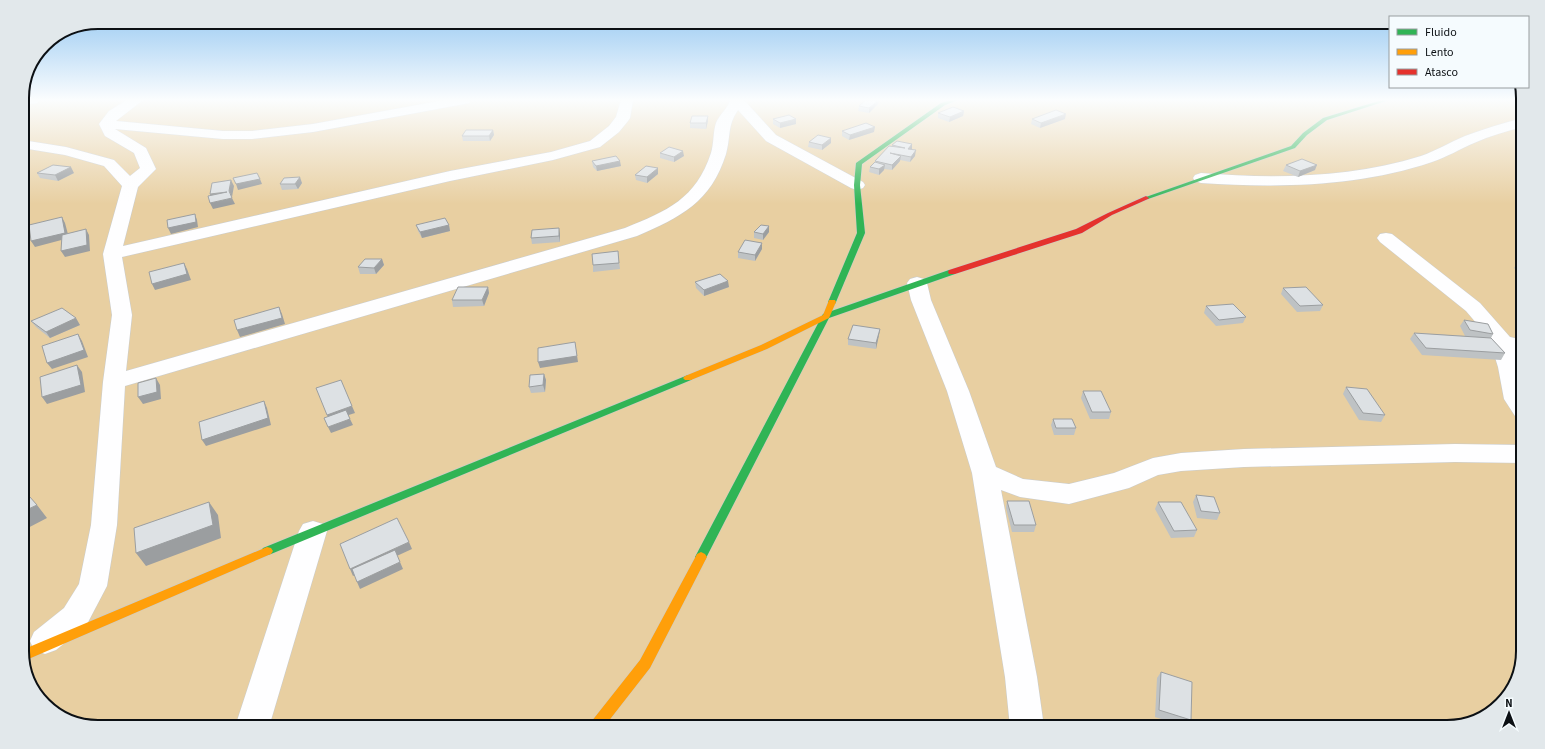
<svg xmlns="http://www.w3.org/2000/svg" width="1545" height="749" viewBox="0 0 1545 749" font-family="'Source Sans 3',sans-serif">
  <rect width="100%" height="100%" fill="#f7fafc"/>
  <path fill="#e8cfa1" d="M22,100H1523V651L1515,684L1489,714L1447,727H98L65,719L35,693L22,656Z"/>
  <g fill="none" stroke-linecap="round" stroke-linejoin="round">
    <defs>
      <path id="street" d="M22,100H39L37,103L22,105Z
        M127,100H143L116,121L223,131H252L313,124L445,100H471L469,103L464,104L313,132L252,139H223L115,129L146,148L156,169L138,187L123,246L450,171L551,152L590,141L609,126L616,117L621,100H633L630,118L628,121L619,132L600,147L553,160L450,181L122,257L132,315L126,371L625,228C667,211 696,199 711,153C714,143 713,132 716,123C719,115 729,107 730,100H744L776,135L863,182L865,185L863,188L857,190L851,188L766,141L738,110C727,126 731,136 726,154C711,202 681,217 637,236L125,386L117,525L107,586L86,626L56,650L45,654L34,650L30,641L34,632L64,608L79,584L91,525L103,382L112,315L103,254L122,186L104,166L65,155L22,148V140L66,147L114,160L130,176L140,168L134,153L105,136L99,124L109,111Z
        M1523,118V127C1506,131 1490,136 1474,143C1460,149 1447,157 1432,162C1358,187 1278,188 1201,183L1195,181L1193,178L1195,175L1201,173C1274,179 1350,178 1421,156C1436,151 1450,142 1465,136C1484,129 1503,123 1523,118Z
        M1386,233L1392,234L1480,303L1510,337L1523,340V352L1515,351L1523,382V419L1515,416L1504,399L1498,367L1489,338L1466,311L1380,242L1377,238L1380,234Z
        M917,277L924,279L927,283L931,300L969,391L996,467L1023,479L1069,484L1114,473L1153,458L1181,453L1244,449L1455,444L1523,445V463L1455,462L1244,467L1181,471L1158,475L1129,488L1069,504L1020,497L1001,490L1037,677L1044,727H1010L1005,677L972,473L947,391L911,300L907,283L910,279Z
        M313,521L323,524L327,531L269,727H235L299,531L303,524Z"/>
      <path id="fast" d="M951,100H958L945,105L862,164L860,185L865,233L836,302L835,304H829L828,302L857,233L854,185L856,163L941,103Z
        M1382,100H1389L1327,120L1307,135L1295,148L1148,199H1144L1143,198L1291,146L1303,133L1323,118Z
        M949,270H955L956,272L955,274L829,318L705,560L701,562L697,560L695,557L823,314Z
        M688,375L691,376L693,378L691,380L271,554L267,555L263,554L261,551L263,548Z"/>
      <path id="slow" d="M829,300H835L836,302L829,318L767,349L691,380H685L683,378L685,376L761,345L823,315Z
        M267,547L271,548L273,551L271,554L24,661L22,650Z
        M701,552L705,554L707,557L650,668L604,727H589L591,722L640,660L697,554Z"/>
      <path id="jam" d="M1146,196L1149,198L1148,199L1112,215L1082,233L955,274H949L948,272L949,270L1076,229L1108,213Z"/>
    </defs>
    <use href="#street" stroke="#c8cccf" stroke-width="1"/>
    <use href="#fast" stroke="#c8cccf" stroke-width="1"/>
    <use href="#slow" stroke="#c8cccf" stroke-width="1"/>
    <use href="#jam" stroke="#c8cccf" stroke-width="1"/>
    <use href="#street" fill="#fefeff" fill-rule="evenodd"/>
    <use href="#fast" fill="#30b455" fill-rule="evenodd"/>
    <use href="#slow" fill="#ff9f0a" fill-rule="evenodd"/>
    <use href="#jam" fill="#e5322d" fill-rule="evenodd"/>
  </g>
  <path fill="#bec2c4" d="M879,100L878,104L869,113L858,111L859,106Z
    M964,111L963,116L949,122L938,118V113Z
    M773,119L796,124L780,128L773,124Z
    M1032,119H1065L1040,128L1031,124Z
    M708,121L706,129L690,128V123Z
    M493,130L494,135L490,141H463L462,136Z
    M842,131L874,132L849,140L842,136Z
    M809,142L831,143L822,150L808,147Z
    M892,145L912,149L911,150L915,156L910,162L900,160V161L892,170L884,169V170L879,175L869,172L870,167L875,163V161L892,146Z
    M660,153L684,156L674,162L660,158Z
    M592,161L621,166L597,171L593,167Z
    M1286,165L1315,170L1298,177L1283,171Z
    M37,173H74L58,181L40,178Z
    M658,174L647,183L636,180L635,175Z
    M302,183L298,189L282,190L280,184Z
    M416,225H449L450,231L422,238L418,231Z
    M769,226V232L763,240L754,238V232Z
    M560,234V242L532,244L531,238Z
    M762,249L755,261L738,258V252Z
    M618,251L620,269L593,272V265Z
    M382,259L384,265L376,274H360L358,267Z
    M1518,262H1523V276L1514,268Z
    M695,282L729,287L704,296L696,288Z
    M488,287L489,293L484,306L453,307L452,300Z
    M1283,288L1323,305L1320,311L1297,312L1281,294Z
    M1206,306L1246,317L1243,323L1216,326L1204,313Z
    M1464,320L1493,334L1491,338L1505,353L1501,360L1422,355L1410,339L1414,333L1465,336L1460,326Z
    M31,321L80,325L50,338L36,327Z
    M880,329L879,335L876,349L848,345V339Z
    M544,374L546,380L545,392L531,393L529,387Z
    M1346,387L1385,415L1381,422L1359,420L1343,394Z
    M1083,391L1111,412L1109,419H1090L1081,398Z
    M1053,419L1076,428L1074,435H1054L1051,425Z
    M1196,495L1220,513L1217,520L1197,518L1193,502Z
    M1007,501L1036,525L1034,532H1012L1006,508Z
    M1158,502L1197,530L1194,537L1171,538L1155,509Z
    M1161,672L1191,720L1187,727L1155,717L1157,678Z"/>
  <path fill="#9b9ea0" d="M879,100L878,104L869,113V108Z
    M964,111L963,116L949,122L950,117Z
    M1066,114L1065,119L1040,128L1041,123Z
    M708,116V121L706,129V123Z
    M796,119V124L780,128V123Z
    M875,127L874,132L849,140L850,135Z
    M493,130L494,135L490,141L489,136Z
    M831,138V143L822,150V145Z
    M912,144V149L907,154L908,149Z
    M916,150L915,156L910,162L911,157Z
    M683,151L684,156L674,162V157Z
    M901,156L900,161L892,170V165Z
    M620,161L621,166L597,171L596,166Z
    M885,165L884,170L879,175V169Z
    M1317,165L1315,170L1298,177L1300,171Z
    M71,167L74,173L58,181L55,175Z
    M658,168V174L647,183V177Z
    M300,177L302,183L298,189L295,184Z
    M260,179L262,184L238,190L236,184Z
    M231,180L234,186L232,197L229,191Z
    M227,192L212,200L210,194Z
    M232,198L235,204L213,209L210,203Z
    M195,214L197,220L198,227L171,234L168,228Z
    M62,217L65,223L69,238L35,247L31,241Z
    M449,225L450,231L422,238L420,232Z
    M769,226V232L763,240V234Z
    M559,228L560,234V242L559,236Z
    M86,229L89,235L90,251L65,257L61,251Z
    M762,243V249L755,261V255Z
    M382,259L384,265L376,274L374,268Z
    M184,263L187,269L191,280L155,290L152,284Z
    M728,281L729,287L704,296V290Z
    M488,287L489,293L484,306L482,300Z
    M279,307L282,314L285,324L240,337L237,330Z
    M76,318L80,325L50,338L46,332Z
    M880,329L879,335L876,349V343Z
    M78,334L82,341L88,357L52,369L47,363Z
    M575,342L578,362L540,368L538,362Z
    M77,365L82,372L85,392L47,404L42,397Z
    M544,374L546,380L545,392L543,385Z
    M156,378L160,385L161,399L143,404L138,397Z
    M264,401L267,408L271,425L206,446L202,440Z
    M352,406L355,413L330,421L327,415Z
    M350,419L353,425L331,433L328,427Z
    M209,502L218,515L221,538L146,566L136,553Z
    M37,505L47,518L22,531V512Z
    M409,542L412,549L353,576L350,569Z
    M400,562L403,569L360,589L357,582Z"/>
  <path fill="#dde1e4" stroke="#9b9ea0" d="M866,100H879L869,108L859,106Z
    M953,107L964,111L950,117L938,113Z
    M1056,110L1066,114L1041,123L1032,119Z
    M789,115L796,119L780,123L773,119Z
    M692,116H708L706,123H690Z
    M866,123L875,127L850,135L842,131Z
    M466,130H493L489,136H462Z
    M818,135L831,138L822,145L809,142Z
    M897,141L912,144L908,149L916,150L911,157L890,153L901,156L892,165L875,161L889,146L905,148L892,145Z
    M669,147L683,151L674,157L660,153Z
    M616,156L620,161L596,166L592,161Z
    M1302,159L1317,165L1300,171L1286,165Z
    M875,162L885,165L879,169L870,167Z
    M53,165L71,167L55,175L37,173Z
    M646,166L658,168L647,177L635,175Z
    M257,173L260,179L236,184L233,178Z
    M300,177L295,184H280L284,178Z
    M231,180L229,191L232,198L210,203L208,196L227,192L210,194L212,183Z
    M195,214L196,222L168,228L167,220Z
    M62,217L65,233L31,241L29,225Z
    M445,218L449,225L420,232L416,225Z
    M761,225L769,226L763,234L754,232Z
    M559,228V236L531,238L532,230Z
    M86,229L87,245L61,251L62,235Z
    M745,240L762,243L755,255L738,252Z
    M618,251L619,263L593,265L592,254Z
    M365,259H382L374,268L358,267Z
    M1518,262H1523V266Z
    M184,263L187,274L152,284L149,272Z
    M720,274L728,281L704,290L695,282Z
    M458,287H488L482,300H452Z
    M1306,287L1323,305L1300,306L1283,288Z
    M1233,304L1246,317L1219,320L1206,306Z
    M279,307L282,318L237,330L234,320Z
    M62,308L76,318L46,332L31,321Z
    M1464,320L1488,324L1493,334L1470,330Z
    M853,325L880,329L876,343L848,339Z
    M1414,333L1491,338L1505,353L1426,348Z
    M78,334L84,350L47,363L42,346Z
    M575,342L577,356L538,362V348Z
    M77,365L81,385L42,397L40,377Z
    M544,374L543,385L529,387L530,375Z
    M156,378L157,392L138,397V383Z
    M341,380L352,406L327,415L316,388Z
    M1346,387L1367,389L1385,415L1363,413Z
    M1083,391H1101L1111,412H1092Z
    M264,401L268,418L202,440L199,422Z
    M346,410L350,419L328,427L324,418Z
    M1053,419H1072L1076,428H1056Z
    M22,488L37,505L22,512Z
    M1196,495L1214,497L1220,513L1201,511Z
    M1007,501H1029L1036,525H1014Z
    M209,502L213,525L136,553L134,528Z
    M1158,502H1181L1197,530L1174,531Z
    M397,518L409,542L350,569L340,544Z
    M395,550L400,562L357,582L352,569Z
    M1161,672L1192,682L1191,720L1159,710Z"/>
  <linearGradient id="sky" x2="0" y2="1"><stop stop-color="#90c5f1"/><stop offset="0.49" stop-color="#fbfdfe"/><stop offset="1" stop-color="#fbfdfe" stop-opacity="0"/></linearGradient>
  <rect width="1545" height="204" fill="url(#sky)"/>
  <path d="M0 0H1545V749H0ZM98 29H1447A69 69 0 0 1 1516 98V651A69 69 0 0 1 1447 720H98A69 69 0 0 1 29 651V98A69 69 0 0 1 98 29Z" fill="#e2e8eb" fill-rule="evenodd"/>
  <path fill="none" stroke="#0c1014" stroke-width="2" d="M98 29H1447A69 69 0 0 1 1516 98V651A69 69 0 0 1 1447 720H98A69 69 0 0 1 29 651V98A69 69 0 0 1 98 29Z"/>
  <rect x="1389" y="16" width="140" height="72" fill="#f5fbfe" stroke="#989da0"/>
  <rect x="1397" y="29" width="20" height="6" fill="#30b455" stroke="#989da0"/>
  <text x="1425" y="36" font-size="12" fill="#0c1014">Fluido</text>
  <rect x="1397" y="49" width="20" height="6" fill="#ff9f0a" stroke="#989da0"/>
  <text x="1425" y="56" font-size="12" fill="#0c1014">Lento</text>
  <rect x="1397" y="69" width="20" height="6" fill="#e5322d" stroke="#989da0"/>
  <text x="1425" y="76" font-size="12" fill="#0c1014">Atasco</text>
  <g transform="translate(1509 713)" stroke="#f5fbfe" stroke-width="3" paint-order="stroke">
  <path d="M0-3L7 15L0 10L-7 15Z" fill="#0c1014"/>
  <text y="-6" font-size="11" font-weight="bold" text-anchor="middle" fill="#0c1014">N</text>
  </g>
</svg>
